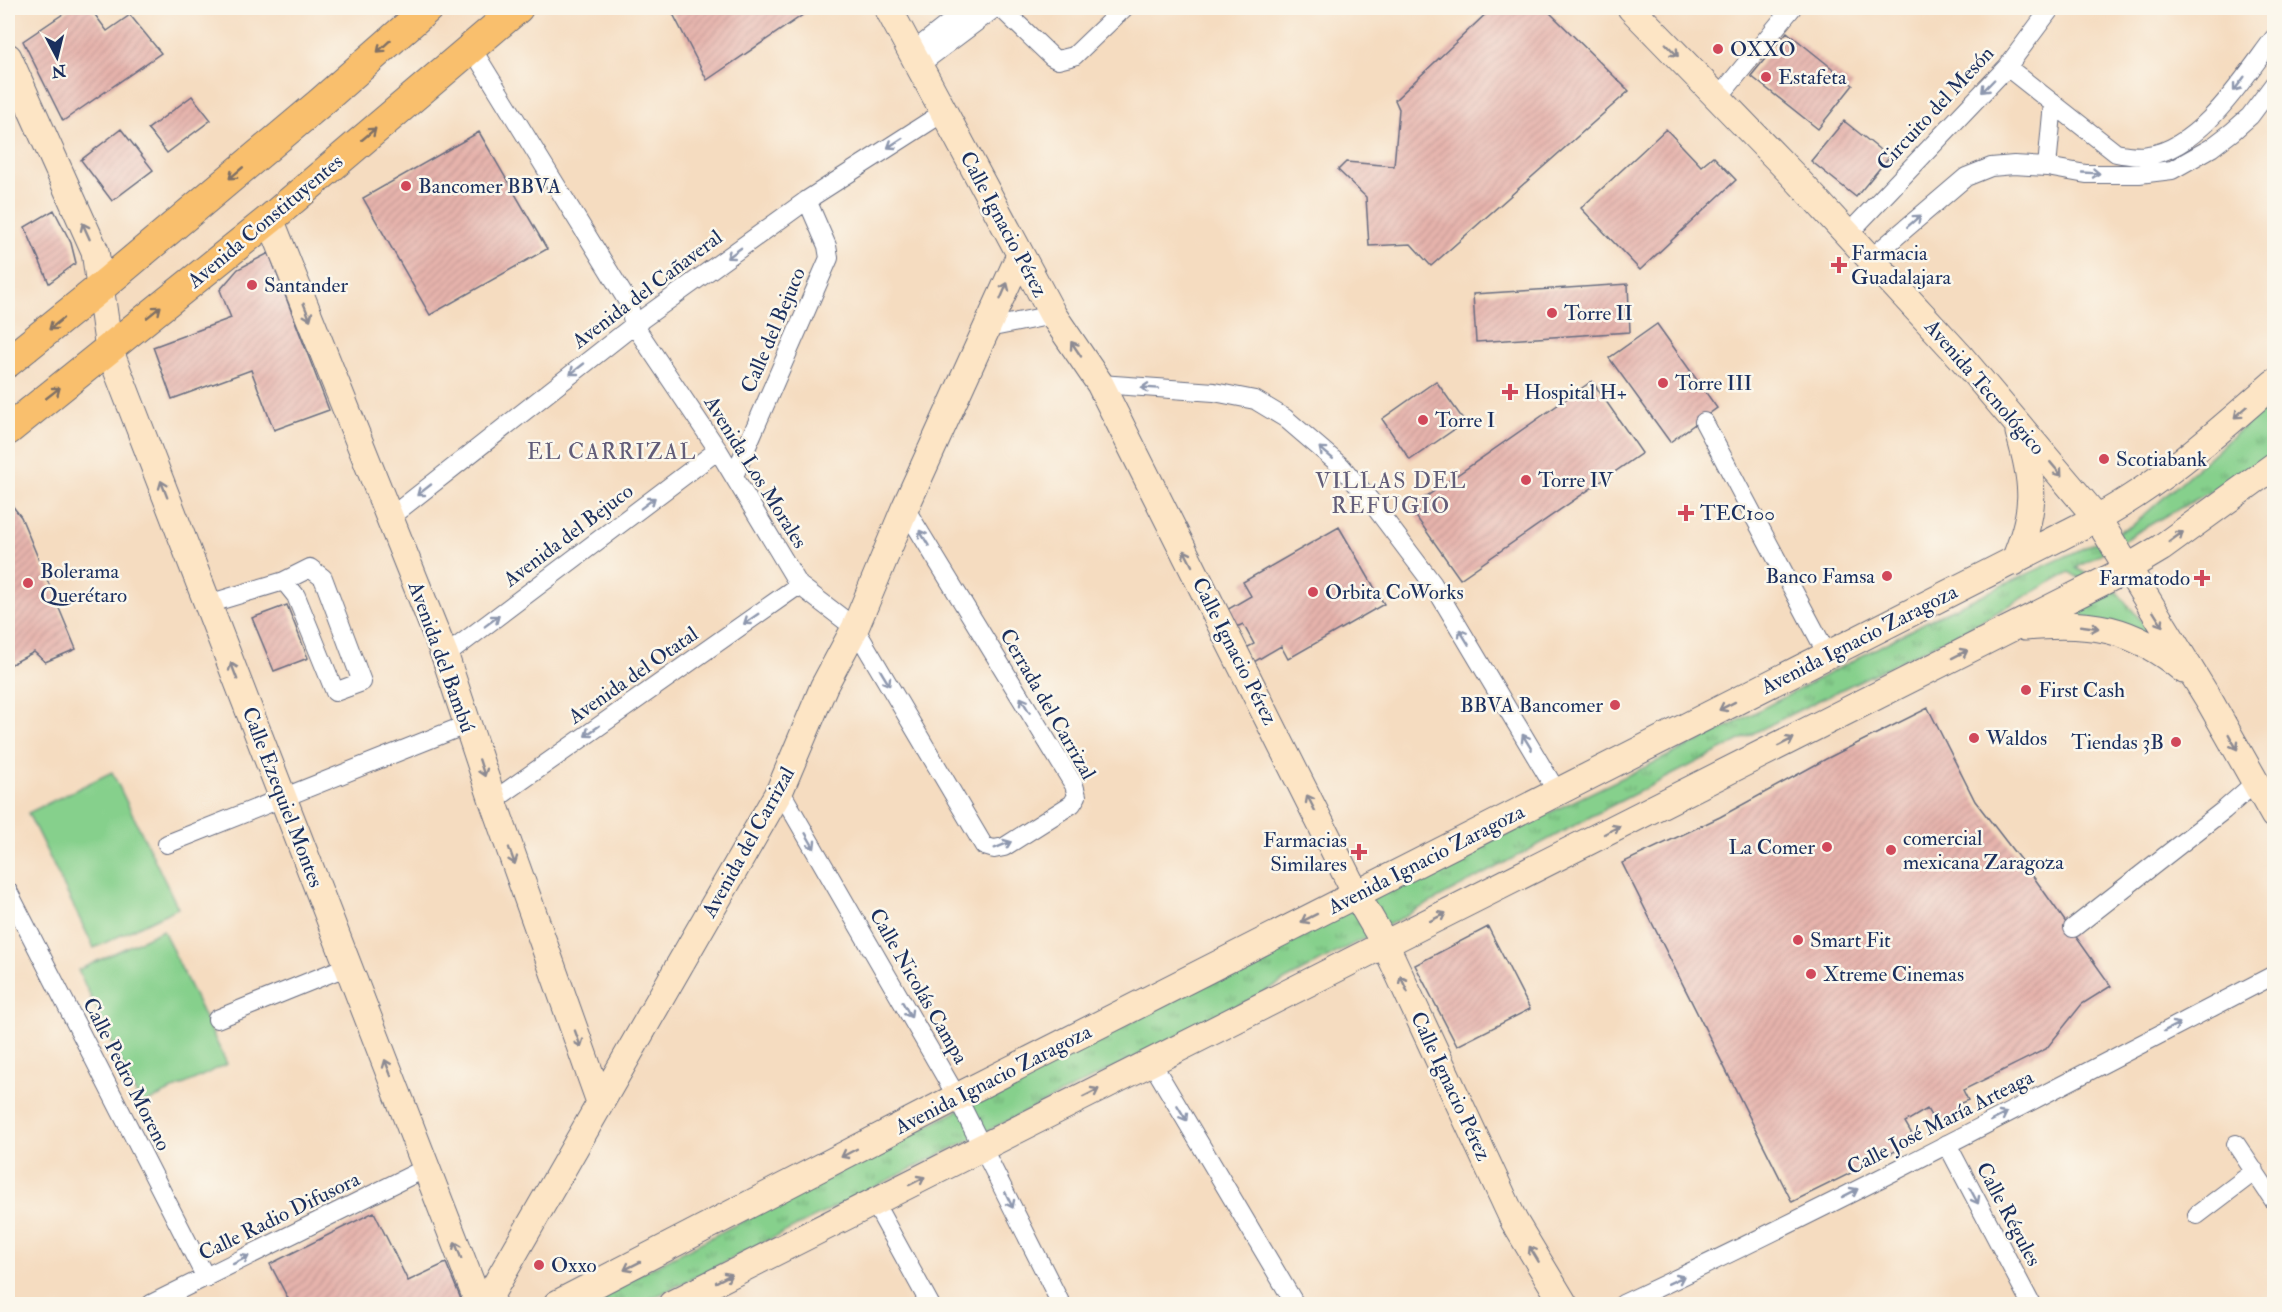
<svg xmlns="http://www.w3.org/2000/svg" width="2282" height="1312" viewBox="0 0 2282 1312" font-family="'IM FELL Double Pica',serif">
  <defs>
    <pattern id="grass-tufts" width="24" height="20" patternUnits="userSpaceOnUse" patternTransform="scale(1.5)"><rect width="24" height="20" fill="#86d08c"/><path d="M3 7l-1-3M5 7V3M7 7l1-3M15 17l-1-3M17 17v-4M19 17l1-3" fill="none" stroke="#6da976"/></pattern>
    <pattern id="building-hatch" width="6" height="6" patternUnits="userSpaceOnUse" patternTransform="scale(1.5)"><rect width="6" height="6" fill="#e6b3ac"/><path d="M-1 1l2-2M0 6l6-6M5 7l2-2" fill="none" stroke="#c59a96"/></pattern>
  </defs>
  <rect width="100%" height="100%" fill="#fbf7ec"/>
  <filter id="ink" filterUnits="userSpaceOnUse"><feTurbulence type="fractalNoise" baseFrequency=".0167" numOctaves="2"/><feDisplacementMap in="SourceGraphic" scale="12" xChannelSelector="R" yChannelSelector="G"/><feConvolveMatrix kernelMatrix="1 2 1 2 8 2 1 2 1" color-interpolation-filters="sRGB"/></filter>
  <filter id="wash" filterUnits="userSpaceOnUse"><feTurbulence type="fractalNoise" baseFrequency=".008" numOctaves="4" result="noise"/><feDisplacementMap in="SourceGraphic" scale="24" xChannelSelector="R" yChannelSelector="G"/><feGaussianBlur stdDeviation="1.35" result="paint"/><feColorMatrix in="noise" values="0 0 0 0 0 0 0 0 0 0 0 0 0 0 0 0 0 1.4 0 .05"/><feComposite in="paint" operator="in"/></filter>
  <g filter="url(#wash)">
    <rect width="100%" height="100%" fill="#f5dcc0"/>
    <path fill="url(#grass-tufts)" stroke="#508075" stroke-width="1.5" d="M2274,399V458L2165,516L2076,568L2116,591L2156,638L2059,615L2110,596L2069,572L1967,629L1809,705L1605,809L1245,1002L641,1304H581L1382,893L1720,731L1939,615L2133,525Z"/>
    <path fill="#86d08c" stroke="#508075" stroke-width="1.5" d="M112,772L178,908L94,948L28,813Z
      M163,930L227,1064L141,1105L78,970Z"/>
    <g id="blocks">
      <path fill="url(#building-hatch)" d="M72,8H90L107,31L130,15L161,53L63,121L23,41Z
        M670,8H813L707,80Z
        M1492,8H1545L1629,91L1431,266L1411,244L1369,246L1366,197L1338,170L1346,162L1394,166L1399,109L1395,100Z
        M1787,32L1853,85L1818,129L1751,76Z
        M192,96L211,120L167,153L148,129Z
        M1844,121L1889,157L1856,197L1811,161Z
        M121,129L153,170L112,201L81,160Z
        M1666,129L1701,166L1713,156L1736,180L1640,270L1581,208Z
        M479,132L547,249L430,315L363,198Z
        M54,210L71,243L76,263L49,283L25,227Z
        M269,253L329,410L274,430L251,370L172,399L153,347L231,318L220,290L238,269Z
        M1628,284L1630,332L1476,342L1473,294Z
        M1657,324L1717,408L1670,442L1609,358Z
        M1436,381L1465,422L1410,460L1382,419Z
        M1592,381L1642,453L1460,579L1410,508Z
        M8,500L21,517L76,649L45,662L34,652L8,666Z
        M1339,527L1384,604L1288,659L1281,646L1254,662L1246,648L1254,644L1243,624L1239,626L1232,625L1225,611L1251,596L1243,582Z
        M287,605L308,658L274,671L252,618Z
        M1928,708L1975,801L2035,879L2111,986L2082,1004L2046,1049L1963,1090L1968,1100L1956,1105L1962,1115L1937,1126L1927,1109L1905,1122L1916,1141L1792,1202L1622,863L1720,817L1826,759Z
        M1488,927L1530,1009L1457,1046L1415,965Z
        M374,1212L408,1281L446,1263L463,1304H291L270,1264Z"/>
    </g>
  </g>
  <g filter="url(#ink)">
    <use href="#blocks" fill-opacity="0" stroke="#676c80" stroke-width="1.5"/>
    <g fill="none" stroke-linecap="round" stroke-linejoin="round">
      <defs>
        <path id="street" d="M1001,8L1052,57L1058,60L1074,56L1124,8
          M471,47L628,302L634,325L718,450L799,585L855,628L984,846L994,849L1004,847L1072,804L1077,796L1074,785L905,508
          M911,53L968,8
          M919,65L995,8
          M2007,67L2116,153C2127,155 2137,157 2148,155C2200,149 2245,76 2274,38
          M1718,98L1792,8
          M2047,167L2053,103
          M1847,235L2007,67L2051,8
          M1870,259L1966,177L1991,167L2014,165L2047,167L2086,174H2139L2172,170L2211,148L2232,132L2250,116L2274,84
          M988,328L1053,315
          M1100,384L1214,392L1255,400L1285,418L1341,466L1369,499L1433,584L1557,792
          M1704,422L1827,654
          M734,476L829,258L827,246L807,200
          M389,518L634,325L807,200L944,112
          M208,604L284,581L310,568L323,578L362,682L335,692L296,596L284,581
          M445,656L718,450
          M780,790L957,1097L1061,1304
          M493,801L799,585
          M167,844L468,724
          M8,891L206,1278
          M2073,928L2224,810L2256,782
          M217,1019L348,966
          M1152,1063L1295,1304
          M1947,1144L2031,1304
          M2236,1144L2274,1201
          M874,1202L930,1304
          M2197,1215L2255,1171
          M151,1304L426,1168
          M1623,1304C1843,1201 2058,1087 2274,975"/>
        <path id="secondary" d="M888,8L1053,315L1100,384L1356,894L1385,944L1514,1221L1564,1304
          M1631,8L1793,175L1960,356L2097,518L2209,700L2274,815
          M8,57L95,251L109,349L479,1304
          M270,219L445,656L493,801L600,1102
          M2014,562C2036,510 2035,485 2019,432
          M2025,627C2091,621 2132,627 2184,670
          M485,1304L780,790L824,686L855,628L905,508L1020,255
          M557,1304L957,1097L2097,518C2162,483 2218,432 2274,383
          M672,1304L2114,576L2161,548L2274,466"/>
        <path id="primary" d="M8,362L101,287L320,103L428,8
          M8,430L270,219L518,8"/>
      </defs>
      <use href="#street" stroke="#676c80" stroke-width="20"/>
      <use href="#secondary" stroke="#676c80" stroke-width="29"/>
      <use href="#primary" stroke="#676c80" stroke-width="32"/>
      <use href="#street" stroke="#fff" stroke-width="18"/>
      <use href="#secondary" stroke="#fde5c5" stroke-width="27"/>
      <use href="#primary" stroke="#f9bf6d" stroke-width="30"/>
    </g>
    <defs><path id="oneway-shaft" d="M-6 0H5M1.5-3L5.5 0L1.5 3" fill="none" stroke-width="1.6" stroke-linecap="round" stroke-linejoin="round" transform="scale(1.5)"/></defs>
    <g stroke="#7f7065">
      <use href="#oneway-shaft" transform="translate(384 46) rotate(138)"/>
      <use href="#oneway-shaft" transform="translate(369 134) rotate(-40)"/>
      <use href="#oneway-shaft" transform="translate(236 173) rotate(140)"/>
      <use href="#oneway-shaft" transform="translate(154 312) rotate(-39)"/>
      <use href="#oneway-shaft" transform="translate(56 324) rotate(141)"/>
      <use href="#oneway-shaft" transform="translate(53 393) rotate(-38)"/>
    </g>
    <g stroke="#8c8a92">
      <use href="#oneway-shaft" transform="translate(1672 50) rotate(46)"/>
      <use href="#oneway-shaft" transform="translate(86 231) rotate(-114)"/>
      <use href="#oneway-shaft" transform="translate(1004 291) rotate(-67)"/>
      <use href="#oneway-shaft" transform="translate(307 312) rotate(68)"/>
      <use href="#oneway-shaft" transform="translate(1076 349) rotate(-124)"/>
      <use href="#oneway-shaft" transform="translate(2241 412) rotate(139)"/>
      <use href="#oneway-shaft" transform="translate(2056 469) rotate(50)"/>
      <use href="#oneway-shaft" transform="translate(164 489) rotate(-111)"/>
      <use href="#oneway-shaft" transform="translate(2176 537) rotate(-36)"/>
      <use href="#oneway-shaft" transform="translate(1188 558) rotate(-117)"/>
      <use href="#oneway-shaft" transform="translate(2158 619) rotate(58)"/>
      <use href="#oneway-shaft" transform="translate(2090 627) rotate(8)"/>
      <use href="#oneway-shaft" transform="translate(1960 654) rotate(-27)"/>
      <use href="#oneway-shaft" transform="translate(234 671) rotate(-111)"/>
      <use href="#oneway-shaft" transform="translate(1727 706) rotate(153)"/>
      <use href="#oneway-shaft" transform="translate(1786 742) rotate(-27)"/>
      <use href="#oneway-shaft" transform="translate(2233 742) rotate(61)"/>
      <use href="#oneway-shaft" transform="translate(482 768) rotate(72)"/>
      <use href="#oneway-shaft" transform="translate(1311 803) rotate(-117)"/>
      <use href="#oneway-shaft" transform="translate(1612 830) rotate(-27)"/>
      <use href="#oneway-shaft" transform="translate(512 856) rotate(70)"/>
      <use href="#oneway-shaft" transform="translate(1438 917) rotate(-27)"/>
      <use href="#oneway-shaft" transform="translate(1309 918) rotate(153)"/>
      <use href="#oneway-shaft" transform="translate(1404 984) rotate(-115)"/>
      <use href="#oneway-shaft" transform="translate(578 1039) rotate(70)"/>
      <use href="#oneway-shaft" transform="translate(388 1068) rotate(-111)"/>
      <use href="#oneway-shaft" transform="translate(1091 1093) rotate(-27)"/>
      <use href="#oneway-shaft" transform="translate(849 1153) rotate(152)"/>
      <use href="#oneway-shaft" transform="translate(917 1181) rotate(-27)"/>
      <use href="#oneway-shaft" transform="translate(458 1250) rotate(-111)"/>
      <use href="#oneway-shaft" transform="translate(1534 1254) rotate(-121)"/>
      <use href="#oneway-shaft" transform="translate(632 1266) rotate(153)"/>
      <use href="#oneway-shaft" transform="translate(724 1278) rotate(-27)"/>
    </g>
    <g stroke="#8d97ae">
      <use href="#oneway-shaft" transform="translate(2239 84) rotate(127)"/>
      <use href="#oneway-shaft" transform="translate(1988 86) rotate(134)"/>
      <use href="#oneway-shaft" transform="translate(895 143) rotate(147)"/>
      <use href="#oneway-shaft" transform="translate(2091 173) rotate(3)"/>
      <use href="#oneway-shaft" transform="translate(1914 221) rotate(-41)"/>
      <use href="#oneway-shaft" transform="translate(734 253) rotate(144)"/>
      <use href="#oneway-shaft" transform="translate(577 369) rotate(142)"/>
      <use href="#oneway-shaft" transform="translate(1150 388) rotate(-176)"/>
      <use href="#oneway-shaft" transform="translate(1326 453) rotate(-140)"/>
      <use href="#oneway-shaft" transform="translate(424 490) rotate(142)"/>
      <use href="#oneway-shaft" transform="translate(648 503) rotate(-37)"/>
      <use href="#oneway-shaft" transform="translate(924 538) rotate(-121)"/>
      <use href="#oneway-shaft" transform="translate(751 619) rotate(145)"/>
      <use href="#oneway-shaft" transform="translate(492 621) rotate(-37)"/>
      <use href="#oneway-shaft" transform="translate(1464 637) rotate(-121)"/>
      <use href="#oneway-shaft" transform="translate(885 678) rotate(59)"/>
      <use href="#oneway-shaft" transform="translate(1025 705) rotate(-121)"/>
      <use href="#oneway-shaft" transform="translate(592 731) rotate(145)"/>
      <use href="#oneway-shaft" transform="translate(1527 742) rotate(-121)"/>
      <use href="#oneway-shaft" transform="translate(810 841) rotate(60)"/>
      <use href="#oneway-shaft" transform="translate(1003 845) rotate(-22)"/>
      <use href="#oneway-shaft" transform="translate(907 1010) rotate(60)"/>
      <use href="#oneway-shaft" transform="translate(2172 1027) rotate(-27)"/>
      <use href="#oneway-shaft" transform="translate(1182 1113) rotate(59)"/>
      <use href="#oneway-shaft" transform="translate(1999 1117) rotate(-27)"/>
      <use href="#oneway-shaft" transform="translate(1850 1193) rotate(-27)"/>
      <use href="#oneway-shaft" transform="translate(1974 1196) rotate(62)"/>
      <use href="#oneway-shaft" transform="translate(1009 1200) rotate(64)"/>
      <use href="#oneway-shaft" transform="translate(241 1260) rotate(-27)"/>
      <use href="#oneway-shaft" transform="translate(1676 1280) rotate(-25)"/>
    </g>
  </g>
  <g fill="#d1495b" stroke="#fbf7ec" stroke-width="2">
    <circle cx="1718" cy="49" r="6"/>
    <circle cx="1766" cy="77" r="6"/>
    <circle cx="406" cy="186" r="6"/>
    <path d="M1836 256h6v6h6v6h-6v6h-6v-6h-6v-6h6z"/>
    <circle cx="252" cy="285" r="6"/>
    <circle cx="1552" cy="313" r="6"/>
    <circle cx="1663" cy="383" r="6"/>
    <path d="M1507 383h6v6h6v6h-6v6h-6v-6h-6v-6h6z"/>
    <circle cx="1423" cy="420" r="6"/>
    <circle cx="2104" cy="459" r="6"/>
    <circle cx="1526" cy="480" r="6"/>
    <path d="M1683 504h6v6h6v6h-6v6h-6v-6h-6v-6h6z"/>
    <circle cx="1887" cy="576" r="6"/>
    <path d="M2199 569h6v6h6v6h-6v6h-6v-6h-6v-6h6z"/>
    <circle cx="28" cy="583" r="6"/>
    <circle cx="1313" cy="592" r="6"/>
    <circle cx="2026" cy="690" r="6"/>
    <circle cx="1615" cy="705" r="6"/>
    <circle cx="1974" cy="738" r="6"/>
    <circle cx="2176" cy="742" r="6"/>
    <circle cx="1827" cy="847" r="6"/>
    <circle cx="1891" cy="850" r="6"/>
    <path d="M1356 843h6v6h6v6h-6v6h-6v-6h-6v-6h6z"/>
    <circle cx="1798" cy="940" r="6"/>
    <circle cx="1811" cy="974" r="6"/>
    <circle cx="539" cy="1265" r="6"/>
  </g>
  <g text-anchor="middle" stroke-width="5" stroke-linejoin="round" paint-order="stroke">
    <g font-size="21" fill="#1b2f5e" stroke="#fbf7ec" text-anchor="start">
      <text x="1730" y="56">OXXO</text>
      <text x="1778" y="84">Estafeta</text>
      <text x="418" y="193">Bancomer BBVA</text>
      <text x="1851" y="260">Farmacia<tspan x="1851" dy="24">Guadalajara</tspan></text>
      <text x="264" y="292">Santander</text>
      <text x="1564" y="320">Torre II</text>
      <text x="1675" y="390">Torre III</text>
      <text x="1524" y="399">Hospital H+</text>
      <text x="1435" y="427">Torre I</text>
      <text x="2116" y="466">Scotiabank</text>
      <text x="1538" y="487">Torre IV</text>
      <text x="1700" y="520">TEC100</text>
      <text x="40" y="578">Bolerama<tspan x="40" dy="24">Querétaro</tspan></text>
      <text x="1875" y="583" text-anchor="end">Banco Famsa</text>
      <text x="2190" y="585" text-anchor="end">Farmatodo</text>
      <text x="1325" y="599">Orbita CoWorks</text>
      <text x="2038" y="697">First Cash</text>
      <text x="1603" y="712" text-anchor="end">BBVA Bancomer</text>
      <text x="1986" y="745">Waldos</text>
      <text x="2164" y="749" text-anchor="end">Tiendas 3B</text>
      <text x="1903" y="845">comercial<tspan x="1903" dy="24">mexicana Zaragoza</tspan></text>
      <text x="1347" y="847" text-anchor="end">Farmacias<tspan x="1347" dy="24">Similares</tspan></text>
      <text x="1815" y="854" text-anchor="end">La Comer</text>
      <text x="1810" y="947">Smart Fit</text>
      <text x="1823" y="981">Xtreme Cinemas</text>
      <text x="551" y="1272">Oxxo</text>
    </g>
    <g font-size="21" fill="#1b2f5e" stroke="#fbf7ec">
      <text transform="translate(1935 108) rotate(-47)" y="7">Circuito del Mesón</text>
      <text transform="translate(265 221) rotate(-40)" y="7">Avenida Constituyentes</text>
      <text transform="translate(1004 224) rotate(62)" y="7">Calle Ignacio Pérez</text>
      <text transform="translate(647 289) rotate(-37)" y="7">Avenida del Cañaveral</text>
      <text transform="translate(773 330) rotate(-67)" y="7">Calle del Bejuco</text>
      <text transform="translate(1985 387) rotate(49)" y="7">Avenida Tecnológico</text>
      <text transform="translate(756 472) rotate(58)" y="7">Avenida Los Morales</text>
      <text transform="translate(568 535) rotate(-37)" y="7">Avenida del Bejuco</text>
      <text transform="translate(1859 639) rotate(-27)" y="7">Avenida Ignacio Zaragoza</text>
      <text transform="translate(1235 651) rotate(63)" y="7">Calle Ignacio Pérez</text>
      <text transform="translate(442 657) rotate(70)" y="7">Avenida del Bambú</text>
      <text transform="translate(633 675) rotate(-35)" y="7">Avenida del Otatal</text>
      <text transform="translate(1048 704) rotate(60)" y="7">Cerrada del Carrizal</text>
      <text transform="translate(283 797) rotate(69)" y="7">Calle Ezequiel Montes</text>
      <text transform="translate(748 842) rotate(-61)" y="7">Avenida del Carrizal</text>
      <text transform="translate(1426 859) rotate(-27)" y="7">Avenida Ignacio Zaragoza</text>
      <text transform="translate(919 986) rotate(60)" y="7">Calle Nicolás Campa</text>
      <text transform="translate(127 1074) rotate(63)" y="7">Calle Pedro Moreno</text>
      <text transform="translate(993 1079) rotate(-27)" y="7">Avenida Ignacio Zaragoza</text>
      <text transform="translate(1451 1086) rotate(65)" y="7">Calle Ignacio Pérez</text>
      <text transform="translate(1940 1122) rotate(-27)" y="7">Calle José María Arteaga</text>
      <text transform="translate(2009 1214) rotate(62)" y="7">Calle Régules</text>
      <text transform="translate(279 1216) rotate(-26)" y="7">Calle Radio Difusora</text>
    </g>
    <g font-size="22" letter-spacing="1.5" fill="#625d79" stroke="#fbf7ec">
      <text x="612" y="459">EL CARRIZAL</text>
      <text x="1391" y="488">VILLAS DEL<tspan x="1391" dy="25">REFUGIO</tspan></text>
    </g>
  </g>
  <rect width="2282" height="1312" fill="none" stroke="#fbf7ec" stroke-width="30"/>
  <g transform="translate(57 57) rotate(173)" stroke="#fbf7ec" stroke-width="4.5" paint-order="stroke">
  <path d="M0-4.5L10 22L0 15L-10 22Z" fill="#1b2f5e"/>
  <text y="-9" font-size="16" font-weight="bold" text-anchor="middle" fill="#1b2f5e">N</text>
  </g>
</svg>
